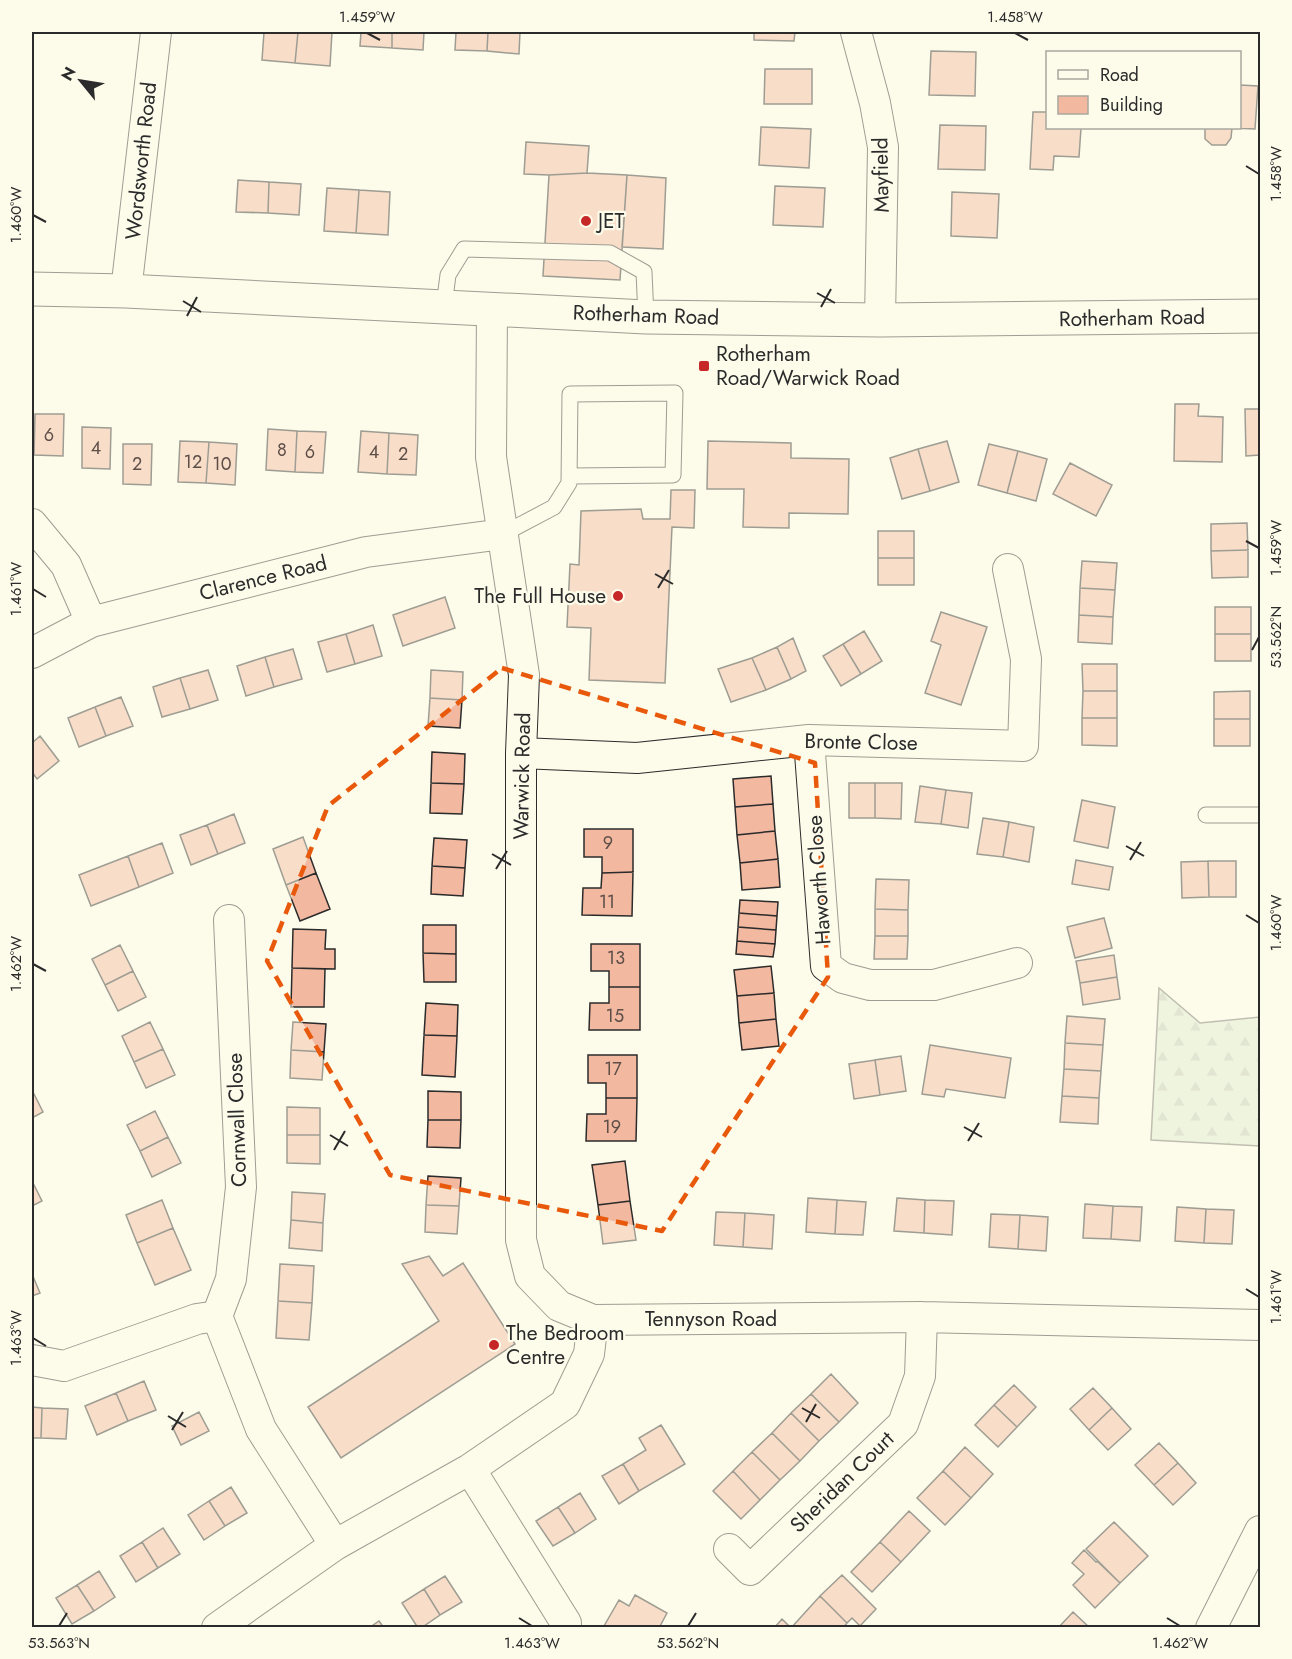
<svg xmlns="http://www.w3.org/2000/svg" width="1292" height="1659" viewBox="0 0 1292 1659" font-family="Jost,sans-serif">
  <defs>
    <pattern id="forest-firs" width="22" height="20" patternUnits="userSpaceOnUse" patternTransform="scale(1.5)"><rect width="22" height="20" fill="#deebd1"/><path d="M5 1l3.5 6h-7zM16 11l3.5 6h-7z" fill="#bfcab4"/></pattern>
  </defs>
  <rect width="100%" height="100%" fill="#fdfbea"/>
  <path fill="url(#forest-firs)" stroke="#74746e" stroke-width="1.5" d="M1159,988L1200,1023L1260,1017V1146L1151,1140Z"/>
  <path fill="#f2b8a0" stroke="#2b2b2b" stroke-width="1.5" d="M264,32H298L295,63L262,60Z
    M298,32H332L330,66L295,63Z
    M361,32H392V48L360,46Z
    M392,32H424L423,50L392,48Z
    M456,32H488L487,51L455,50Z
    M488,32H520L519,54L487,51Z
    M754,32H795L794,41L754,40Z
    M931,51L976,52L975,96L929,95Z
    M765,69H812V104H764Z
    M1240,85L1258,86L1255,129L1232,128L1231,138L1226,145H1212L1205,139V128H1240Z
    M1033,112H1048V128H1081L1079,157L1054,156L1053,170L1030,169Z
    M940,125L986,126L985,170L938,169Z
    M761,127L811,129L809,168L759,165Z
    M526,142L589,146L587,173L549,175L524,174Z
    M587,173L627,175L620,280L543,276L549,175Z
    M627,175L666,178L663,249L622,247Z
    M238,180L269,182L268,213L236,212Z
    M269,182L301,184L299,215L268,213Z
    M775,186L825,188L823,227L773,225Z
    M327,188L359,190L356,233L324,231Z
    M359,190L390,192L388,235L356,233Z
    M952,192L999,194L997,238L951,236Z
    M1175,404H1199L1198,416L1223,417L1222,462L1174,461Z
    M1245,409H1260V455L1246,456Z
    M35,414H64L63,456L34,455Z
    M82,427L111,428L110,469L82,468Z
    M268,429L297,431L295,472L266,470Z
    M297,431L326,432L323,473L295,472Z
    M361,431L389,433L387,474L358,472Z
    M389,433L418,435L416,475L387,474Z
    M180,441L209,442L206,483L178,482Z
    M708,441L791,443V458L849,459L848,514L789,513V528L743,527L744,489H707Z
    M947,441L959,482L930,491L918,449Z
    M209,442L237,444L235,485L206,483Z
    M123,444H152L151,485L123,484Z
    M989,444L1018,451L1007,493L978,485Z
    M918,449L930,491L902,499L890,458Z
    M1018,451L1047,459L1036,501L1007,493Z
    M1070,463L1112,485L1096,516L1053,494Z
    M671,490H695L694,528L672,527L665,683L589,680L591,628L567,627L570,564L579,565L581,511L641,509L643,519H670Z
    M1247,523L1248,550L1211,551V524Z
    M878,531H914V558H878Z
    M1248,550V577L1212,578L1211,551Z
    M878,558H914V585H878Z
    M1082,561L1117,563L1115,590L1080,588Z
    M1080,588L1115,590L1113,617L1079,615Z
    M445,597L455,628L403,646L393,615Z
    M1215,607H1251V634H1215Z
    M941,612L987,627L961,705L925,693L941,645L931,641Z
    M1079,615L1113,617L1112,644L1078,642Z
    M373,625L382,656L355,664L346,634Z
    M864,631L882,661L861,674L843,644Z
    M346,634L355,664L327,672L318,642Z
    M1215,634H1251V661H1215Z
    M793,638L806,671L791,679L777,647Z
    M843,644L861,674L841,686L823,656Z
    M777,647L791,679L766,690L752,658Z
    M293,649L302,679L274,687L265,657Z
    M265,657L274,687L246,696L237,666Z
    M752,658L766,690L731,702L718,669Z
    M1082,664H1117V691H1083Z
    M208,670L218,700L190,709L180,678Z
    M431,670L463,672L462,700L430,698Z
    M180,678L190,709L162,717L153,687Z
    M1083,691H1117V718H1082Z
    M1250,691V719H1214V692Z
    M121,697L133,726L106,736L95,707Z
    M430,698L462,700L460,728L428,726Z
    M95,707L106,736L79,747L68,718Z
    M1082,718H1117V746L1082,745Z
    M1214,719H1250V746H1214Z
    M40,736L59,761L37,779L32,772V743Z
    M432,752L465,754L464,784L431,783Z
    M771,776L773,804L735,807L733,779Z
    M431,783L464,784L462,814L430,813Z
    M849,783H875V818H849Z
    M875,783H902L901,819L875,818Z
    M920,786L946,790L941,824L915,822Z
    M946,790L972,793L968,828L941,824Z
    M1082,800L1115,807L1108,848L1074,841Z
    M773,804L775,831L737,835L735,807Z
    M234,814L245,843L218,854L207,825Z
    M983,818L1009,822L1003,857L977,854Z
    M1009,822L1034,827L1029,862L1003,857Z
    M207,825L218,854L191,865L180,835Z
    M584,829H633V872L602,873V857H584Z
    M775,831L778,859L740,863L737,835Z
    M303,837L316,873L286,885L273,849Z
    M434,838L467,840L465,868L432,866Z
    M162,843L173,873L139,887L128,856Z
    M128,856L139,887L91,906L79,875Z
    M778,859L780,887L742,890L740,863Z
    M1076,860L1113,867L1109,890L1072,884Z
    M1208,861L1209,897L1182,898L1181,862Z
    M1208,861H1236V897H1209Z
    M432,866L465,868L463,896L431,894Z
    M633,872L632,916L582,915L583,888H601L602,873Z
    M316,873L330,909L300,921L286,885Z
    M876,879L909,880L908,910L875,909Z
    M740,900L778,902L777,916L739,913Z
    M875,909L908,910V936H875Z
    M739,913L777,916L776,930L738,927Z
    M1104,918L1112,948L1075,958L1067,927Z
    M423,925H456V954L423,953Z
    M738,927L776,930L775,944L737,941Z
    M293,929L326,930L325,949H335V969L292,968Z
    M875,936H908L907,959H874Z
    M737,941L775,944L773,957L736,954Z
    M591,944H640V987H609V971H591Z
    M120,945L133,971L105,985L92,959Z
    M423,953L456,954V982H424Z
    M1114,955L1117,977L1080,983L1076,961Z
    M771,966L774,993L737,996L734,970Z
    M292,968L325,969L324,1007H291Z
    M133,971L146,997L118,1011L105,985Z
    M1117,977L1120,999L1083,1005L1080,983Z
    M609,987H640V1030H589L590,1003H609Z
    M774,993L776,1019L739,1023L737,996Z
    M426,1003L458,1005L457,1036L424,1035Z
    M1067,1016L1105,1019L1103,1045L1065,1043Z
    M776,1019L779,1046L742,1050L739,1023Z
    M150,1022L163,1049L134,1062L122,1036Z
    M293,1022L326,1024L324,1052L291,1050Z
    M424,1035L457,1036L455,1077L422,1075Z
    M1065,1043L1103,1045L1101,1071L1064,1069Z
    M930,1045L1011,1058L1005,1098L946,1089L944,1097L922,1094Z
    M163,1049L175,1075L146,1088L134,1062Z
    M291,1050L324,1052L322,1080L290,1078Z
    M588,1055H637V1098H606V1083H588Z
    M901,1056L906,1091L880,1095L875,1060Z
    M875,1060L880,1095L854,1099L849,1064Z
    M1064,1069L1101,1071L1099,1098L1062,1096Z
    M32,1090L43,1112L32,1118Z
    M428,1091L461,1092V1120H428Z
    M1062,1096L1099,1098L1098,1124L1060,1122Z
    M606,1098H637L636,1141H586L587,1114H606Z
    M287,1107L320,1108V1135H287Z
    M155,1111L168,1137L140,1151L127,1125Z
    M428,1120H461L460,1148L427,1147Z
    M287,1135H320V1164L287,1163Z
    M168,1137L181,1163L152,1177L140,1151Z
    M625,1161L630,1201L598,1205L592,1165Z
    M428,1176L461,1178L459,1206L426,1205Z
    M32,1181L42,1201L32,1206Z
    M292,1192L325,1194L323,1223L291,1220Z
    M808,1198L837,1200L835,1234L806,1232Z
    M897,1198L925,1200L924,1233L894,1231Z
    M162,1200L173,1228L137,1243L126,1215Z
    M837,1200L866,1202L863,1235L835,1234Z
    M925,1200L954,1201L952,1235L924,1233Z
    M630,1201L636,1240L603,1244L598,1205Z
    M1085,1204L1113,1206L1111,1239L1083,1238Z
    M426,1205L459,1206L457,1234L425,1232Z
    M1113,1206L1142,1207L1140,1241L1111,1239Z
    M1177,1207L1206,1209L1204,1243L1175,1241Z
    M1206,1209L1234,1210L1232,1244L1204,1243Z
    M716,1212L745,1213L743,1247L714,1245Z
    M745,1213L774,1215L772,1249L743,1247Z
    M991,1214L1020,1215L1018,1249L989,1247Z
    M1020,1215L1048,1217L1046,1251L1018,1249Z
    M291,1220L323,1223L322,1251L289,1248Z
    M173,1228L191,1270L155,1285L137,1243Z
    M429,1256L443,1276L463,1263L515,1344L341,1458L308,1407L439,1321L402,1264Z
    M280,1264L314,1266L312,1303L278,1301Z
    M32,1274L40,1293L32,1296Z
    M278,1301L312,1303L309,1340L276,1338Z
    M831,1374L858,1403L839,1422L811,1394Z
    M144,1381L156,1410L128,1421L116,1393Z
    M1014,1385L1036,1407L1017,1427L994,1405Z
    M1093,1388L1112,1408L1089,1430L1070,1409Z
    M116,1393L128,1421L97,1435L85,1406Z
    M811,1394L839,1422L819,1441L791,1413Z
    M994,1405L1017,1427L998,1447L975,1425Z
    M32,1407L42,1408L41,1438H32Z
    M42,1408L68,1409L66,1439L41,1438Z
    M1112,1408L1131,1429L1108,1450L1089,1430Z
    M199,1412L209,1431L181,1445L172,1426Z
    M791,1413L819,1441L800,1461L772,1433Z
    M661,1425L685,1464L639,1491L623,1464L646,1450L639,1438Z
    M772,1433L800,1461L780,1480L752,1452Z
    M1159,1443L1178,1463L1154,1485L1135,1465Z
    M965,1447L993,1474L971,1498L943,1471Z
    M752,1452L780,1480L760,1500L733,1471Z
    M1178,1463L1196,1483L1173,1505L1154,1485Z
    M623,1464L639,1491L619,1504L602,1476Z
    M733,1471L760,1500L741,1519L713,1491Z
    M943,1471L971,1498L945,1525L917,1498Z
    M231,1487L247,1513L225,1526L209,1501Z
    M580,1493L596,1519L575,1533L558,1507Z
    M209,1501L225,1526L204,1540L188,1515Z
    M558,1507L575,1533L553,1546L536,1521Z
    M909,1511L930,1531L901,1562L880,1542Z
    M1114,1522L1148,1556L1120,1583L1086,1549Z
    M163,1528L180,1554L158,1568L142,1542Z
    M142,1542L158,1568L136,1582L120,1556Z
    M880,1542L901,1562L872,1592L851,1572Z
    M1084,1550L1096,1562L1097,1561L1120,1583L1095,1608L1073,1585L1084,1574L1072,1563Z
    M99,1571L115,1597L94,1611L77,1585Z
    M842,1575L876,1609L860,1626L852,1618L847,1623L820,1596Z
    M445,1576L462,1602L440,1615L424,1589Z
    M77,1585L94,1611L72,1624L56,1598Z
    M424,1589L440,1615L421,1628H418L402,1603Z
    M635,1595L667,1613L659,1628L604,1626L619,1600L629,1606Z
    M820,1596L847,1623L843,1628H791Z
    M1073,1612L1090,1628H1058Z
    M782,1619L791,1628H774Z
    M379,1621L384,1628H369Z"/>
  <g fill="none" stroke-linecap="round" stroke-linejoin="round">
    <defs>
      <path id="lane" d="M444,306L448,275L464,249L610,253L644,272L646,317
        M503,534L554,507L569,483L570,394L675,393L673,475L570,476
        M1206,815H1260"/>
      <path id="street" d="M856,32L875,103L883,147L880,320
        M126,291L156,32
        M492,308L491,457L524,675L521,753V1240L530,1276L559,1306L593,1320
        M32,524L66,565L91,622
        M32,653L91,622L366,552L503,534
        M809,740L826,966L843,978L870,985H934L1017,963
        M521,753L637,758L809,740L1023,746L1026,659L1008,569
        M217,1316L231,1279L241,1187L229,920
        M32,1360L64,1366L197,1319L217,1316L261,1429L335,1545
        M470,1469L566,1623V1628
        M729,1549L750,1570L903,1424L920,1376L922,1317
        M217,1628L335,1545L470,1469L565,1404L589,1354L593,1320L922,1317L1260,1325
        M1211,1628L1260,1531"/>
      <path id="primary" d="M32,289L126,291L646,317L880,320L1260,316"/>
    </defs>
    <use href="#lane" stroke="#2b2b2b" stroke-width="17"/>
    <use href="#street" stroke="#2b2b2b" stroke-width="32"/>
    <use href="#primary" stroke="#2b2b2b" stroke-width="35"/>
    <use href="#lane" stroke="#fdfbea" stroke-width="15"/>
    <use href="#street" stroke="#fdfbea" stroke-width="30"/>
    <use href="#primary" stroke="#fdfbea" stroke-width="33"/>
  </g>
  <path d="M0 0H1292V1659H0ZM502,668L815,763L828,977L662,1231L390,1175L267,961L328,806Z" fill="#fdfbea" fill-opacity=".55" fill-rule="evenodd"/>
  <path fill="none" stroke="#e8590c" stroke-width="4.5" stroke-dasharray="12 8" stroke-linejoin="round" d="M502,668L815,763L828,977L662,1231L390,1175L267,961L328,806Z"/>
  <path fill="none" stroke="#2b2b2b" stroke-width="2" d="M367,33L380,40M1015,33L1028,40M1246,166L1259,174M33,215L46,222M817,293L835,303M183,301L201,312M821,307L831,289M187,316L197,297M1246,541L1259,548M655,574L673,584M658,588L669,570M33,589L46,597M1252,650L1259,637M1126,846L1144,856M492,854L511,865M1130,860L1141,842M496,869L507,851M1246,915L1259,923M33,964L46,971M964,1127L982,1137M330,1135L348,1146M968,1141L979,1123M334,1150L345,1131M1246,1289L1259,1297M33,1338L46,1346M802,1408L820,1418M168,1416L186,1427M806,1422L816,1404M172,1430L183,1412M519,1618L532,1626M1167,1618L1180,1626M59,1626L67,1613M688,1626L696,1613"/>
  <g fill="#c62828" stroke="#fdfbea" stroke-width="2">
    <circle cx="586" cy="221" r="6"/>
    <rect x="698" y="360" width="12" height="12" rx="3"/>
    <circle cx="618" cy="596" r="6"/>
    <circle cx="494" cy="1345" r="6"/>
  </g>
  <g text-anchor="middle" stroke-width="4.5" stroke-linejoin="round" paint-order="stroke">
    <g font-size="18" fill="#5d4e48">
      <text x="49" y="441">6</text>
      <text x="96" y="454">4</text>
      <text x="282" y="456">8</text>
      <text x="310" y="458">6</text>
      <text x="374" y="458">4</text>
      <text x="403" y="460">2</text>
      <text x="193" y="468">12</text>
      <text x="137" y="470">2</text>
      <text x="222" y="470">10</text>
      <text x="608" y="849">9</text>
      <text x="607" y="908">11</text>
      <text x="616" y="964">13</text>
      <text x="615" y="1022">15</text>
      <text x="613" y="1075">17</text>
      <text x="612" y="1133">19</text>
    </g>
    <g font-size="21" fill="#2b2b2b" stroke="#fdfbea">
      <text transform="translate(141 161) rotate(-84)" y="7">Wordsworth Road</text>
      <text transform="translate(881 175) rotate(-91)" y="7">Mayfield</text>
      <text transform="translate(646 315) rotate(2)" y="7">Rotherham Road</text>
      <text transform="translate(1132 318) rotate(-1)" y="7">Rotherham Road</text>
      <text transform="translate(263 578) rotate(-14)" y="7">Clarence Road</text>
      <text transform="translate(861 742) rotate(1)" y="7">Bronte Close</text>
      <text transform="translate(522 776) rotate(-89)" y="7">Warwick Road</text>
      <text transform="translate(819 880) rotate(-94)" y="7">Haworth Close</text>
      <text transform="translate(237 1120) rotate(-92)" y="7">Cornwall Close</text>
      <text x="711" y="1326">Tennyson Road</text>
      <text transform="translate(842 1482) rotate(-44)" y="7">Sheridan Court</text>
    </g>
    <g font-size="21" fill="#2b2b2b" stroke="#fdfbea" text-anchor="start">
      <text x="598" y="228">JET</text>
      <text x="716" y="361">Rotherham<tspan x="716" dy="24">Road/Warwick Road</tspan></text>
      <text x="606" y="603" text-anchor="end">The Full House</text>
      <text x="506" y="1340">The Bedroom<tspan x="506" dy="24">Centre</tspan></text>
    </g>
  </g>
  <rect width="1292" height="1659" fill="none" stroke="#fdfbea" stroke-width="66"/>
  <rect x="1046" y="51" width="195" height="78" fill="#fdfbea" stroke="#a9a89e" stroke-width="1.5"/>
  <rect x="1058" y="70" width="30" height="9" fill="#fdfbea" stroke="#a9a89e" stroke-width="1.5"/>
  <text x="1100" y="81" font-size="18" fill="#2b2b2b">Road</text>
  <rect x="1058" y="96" width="30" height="18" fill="#f2b8a0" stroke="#a9a89e" stroke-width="1.5"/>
  <text x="1100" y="111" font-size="18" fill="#2b2b2b">Building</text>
  <g transform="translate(81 81) rotate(300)" stroke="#fdfbea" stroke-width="4.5" paint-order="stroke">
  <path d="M0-4.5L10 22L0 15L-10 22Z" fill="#2b2b2b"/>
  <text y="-9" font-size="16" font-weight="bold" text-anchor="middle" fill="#2b2b2b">N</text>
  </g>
  <rect x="33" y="33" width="1226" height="1593" fill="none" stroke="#2b2b2b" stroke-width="2"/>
  <g font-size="15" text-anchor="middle" fill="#2b2b2b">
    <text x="367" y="22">1.459°W</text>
    <text x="1015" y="22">1.458°W</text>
    <text transform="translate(1276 174) rotate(-90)" y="5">1.458°W</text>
    <text transform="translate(16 215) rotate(-90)" y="5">1.460°W</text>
    <text transform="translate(1276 548) rotate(-90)" y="5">1.459°W</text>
    <text transform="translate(16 589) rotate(-90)" y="5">1.461°W</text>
    <text transform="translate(1276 637) rotate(-90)" y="5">53.562°N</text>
    <text transform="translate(1276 923) rotate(-90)" y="5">1.460°W</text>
    <text transform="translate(16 964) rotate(-90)" y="5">1.462°W</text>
    <text transform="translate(1276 1297) rotate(-90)" y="5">1.461°W</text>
    <text transform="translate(16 1338) rotate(-90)" y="5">1.463°W</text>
    <text x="59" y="1648">53.563°N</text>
    <text x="532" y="1648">1.463°W</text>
    <text x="688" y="1648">53.562°N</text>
    <text x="1180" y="1648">1.462°W</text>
  </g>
</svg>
